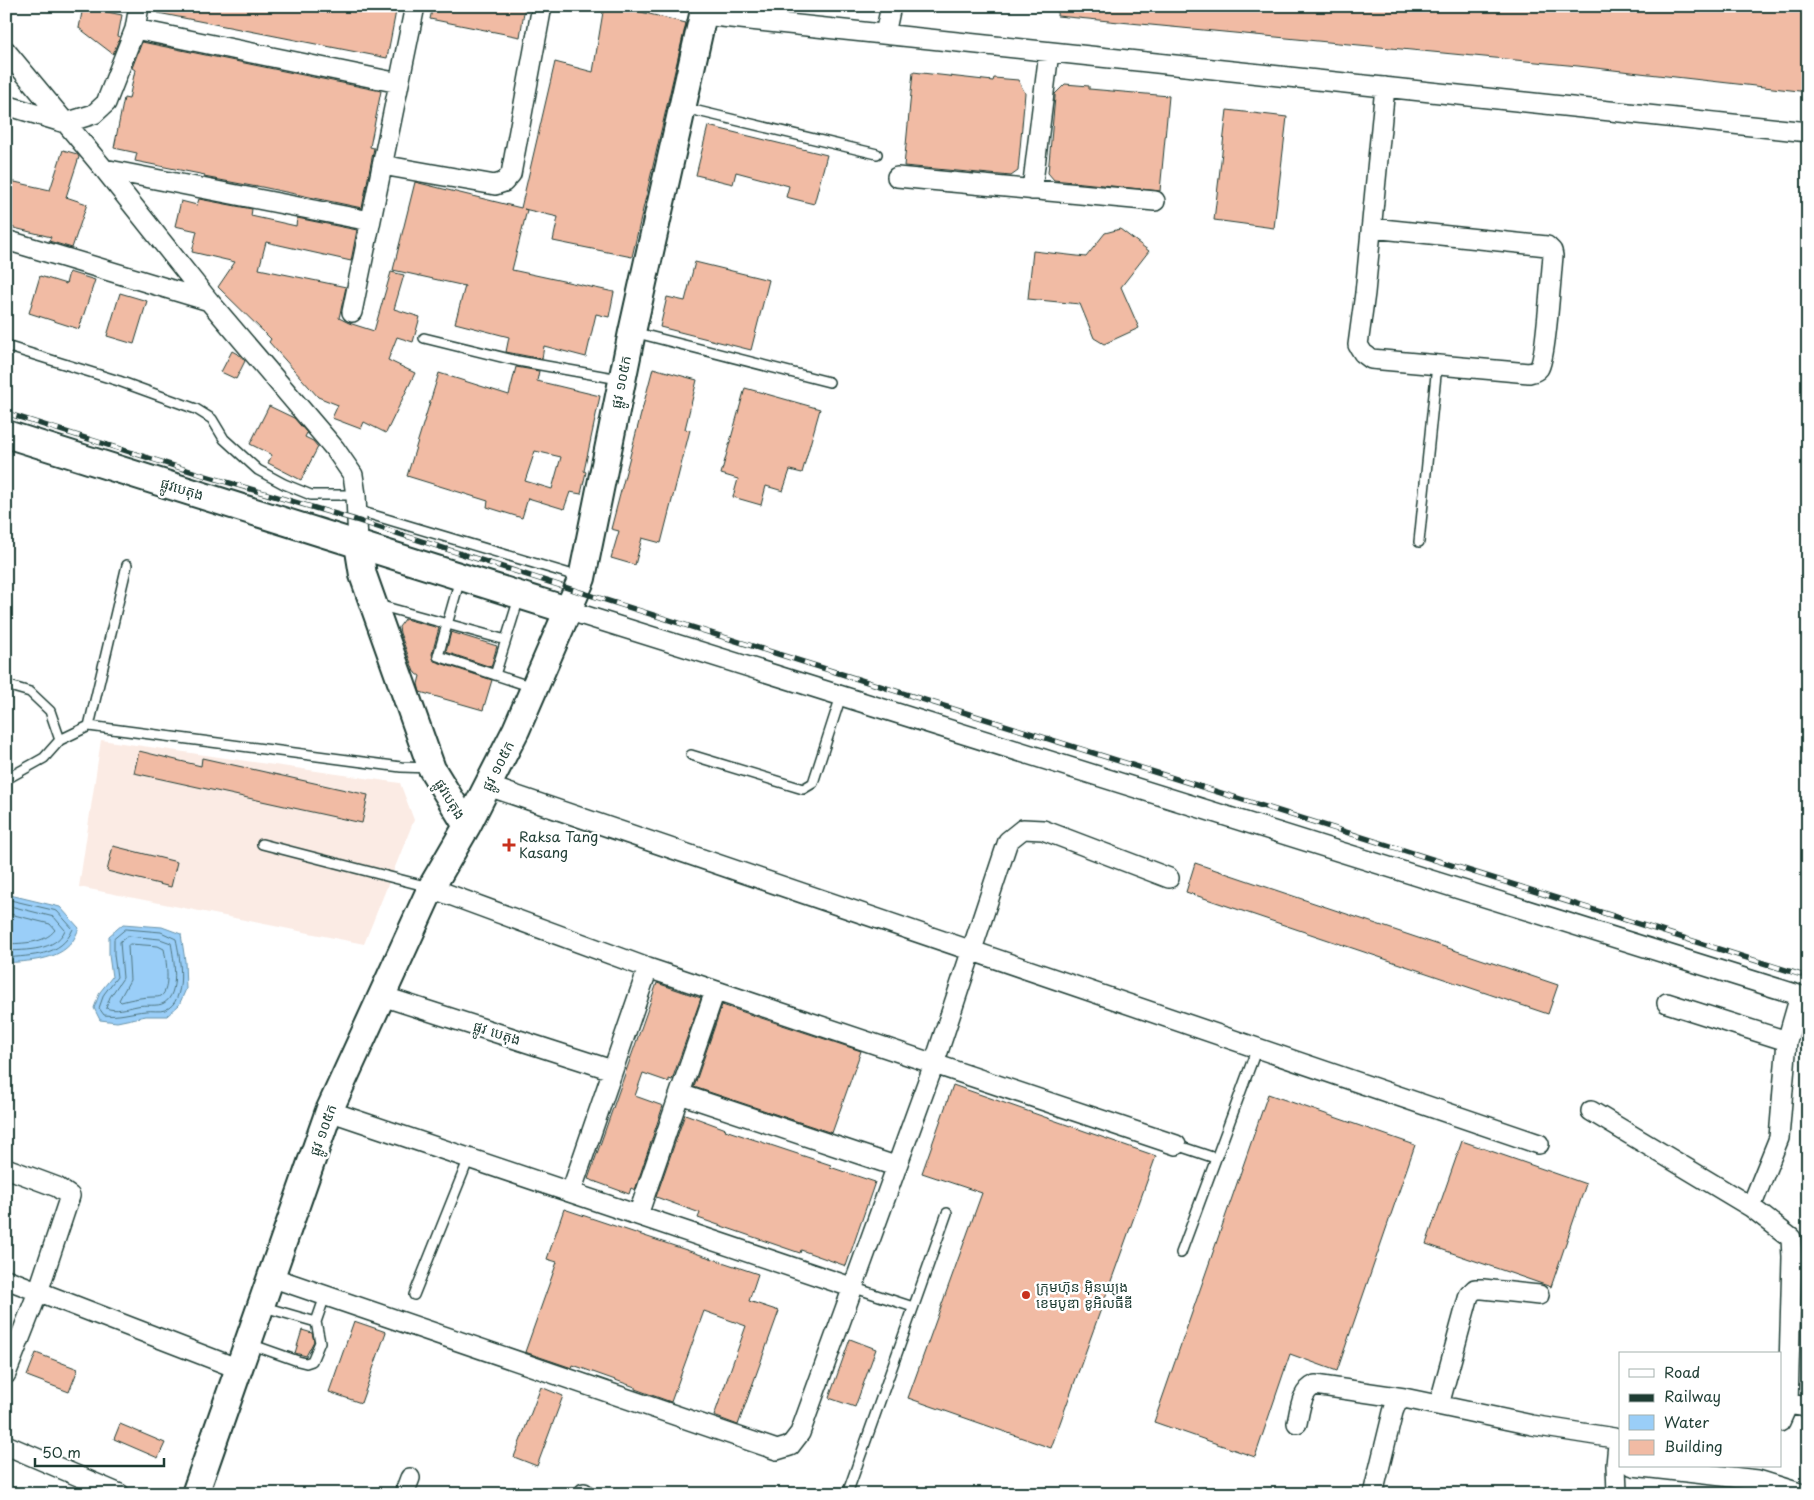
<svg xmlns="http://www.w3.org/2000/svg" width="1814" height="1500" viewBox="0 0 1814 1500" font-family="'Playpen Sans','Noto Sans Khmer',sans-serif">
  <rect width="100%" height="100%" fill="#fff"/>
  <filter id="ink" filterUnits="userSpaceOnUse"><feTurbulence type="fractalNoise" baseFrequency=".02" numOctaves="2"/><feDisplacementMap in="SourceGraphic" scale="10" xChannelSelector="R" yChannelSelector="G"/><feConvolveMatrix kernelMatrix="1 2 1 2 8 2 1 2 1" color-interpolation-filters="sRGB"/></filter>
  <g filter="url(#ink)">
    <path fill="#fbebe4" d="M101,740L400,783L414,820L364,944L79,887Z"/>
    <path fill="#9acef8" stroke="#6994aa" d="M6,894L60,907L79,928C77,933 75,938 72,942C58,961 27,961 6,963Z
      M123,924L162,927L181,934L185,961L186,989L179,1005L167,1016H146L117,1022L100,1020L94,1008L100,992L112,977L109,955V936Z"/>
    <g fill="none" stroke-linecap="round" stroke-linejoin="round">
      <path stroke="#507782" stroke-width="1" d="M6,899L57,911L73,929C61,957 32,955 6,958
        M6,905L54,917L65,930C56,951 26,950 6,951
        M6,913L50,924L55,930C44,944 23,943 6,944
        M126,929L161,932L176,939C180,957 188,1001 165,1010C160,1012 151,1010 146,1011C131,1012 119,1017 104,1015L99,1008L104,994L117,977L114,955V939Z
        M128,936L160,939L171,943C174,959 180,994 164,1003C158,1007 145,1004 137,1006C127,1008 116,1012 106,1008L110,997L123,978L120,942Z
        M130,944L158,946L164,949C166,958 171,990 161,996C159,997 156,997 153,997C142,997 132,999 121,1002L119,1000L130,980L128,946Z"/>
    </g>
    <path fill="#f1bba4" stroke="#1f3d34" fill-rule="evenodd" d="M159,6H397L387,58L158,13Z
      M433,6H525L520,37L430,19Z
      M604,6L633,10L686,23L632,257L553,241L558,217L524,209L527,210L512,270L614,292L609,317L596,314L586,357L544,346L542,359L506,352L509,337L455,323L465,286L393,270L415,182L521,208L555,62L593,72Z
      M1058,6H1808V92L1578,66L1057,16Z
      M83,7L122,15L118,36L120,37L113,54L79,28Z
      M142,42L381,91L370,147L374,148L362,208L257,186V187L204,177L205,175L135,161L137,153L114,148L124,98L129,99L135,70L132,68Z
      M913,72L993,81L994,78L1018,80L1025,93L1018,171L1011,176L904,166Z
      M1065,84L1089,86V89L1169,96L1160,191L1054,180L1048,173L1055,97V94Z
      M1227,110L1287,117L1274,228L1214,220Z
      M708,126L827,155L814,204L786,197L789,186L736,172L733,184L696,175Z
      M63,150L77,154L79,157L66,197L87,204L72,248L49,241L51,237L6,226V180L50,190Z
      M199,199L252,209L251,216L296,226L297,218L357,230L351,261L266,242L259,269L346,287L339,318L349,323L374,331L391,272L404,275L394,309L420,317L413,342L397,337L388,360L415,373L386,433L364,422L361,429L332,418L338,405L318,397L269,342L271,339L218,287L235,262L192,252L197,231L175,226L181,201L197,205Z
      M1120,229L1149,251L1121,287L1139,328L1104,344L1094,338L1080,304L1028,299L1033,251L1086,257L1105,233Z
      M695,262L769,280L751,350L660,327L667,297L685,301Z
      M69,272L95,280L79,329L29,313L40,276L66,284Z
      M120,293L147,301L134,344L107,336Z
      M232,351L241,356L245,361L236,379L221,372Z
      M516,367L539,371L537,381L600,396L584,471L586,472L581,494L570,492L564,509L528,498L522,518L487,507L488,501L407,476L439,373L509,395ZM535,451L561,457L552,489L525,481Z
      M653,368L697,380L685,429L690,430L661,543L642,538L635,565L611,558L619,531L611,529Z
      M745,388L820,409L802,473L790,470L783,491L766,486L761,505L733,497L738,479L721,474Z
      M269,406L294,418L307,433L305,437L313,441L318,447L301,480L268,463L272,455L250,444Z
      M405,619L439,628L432,654L434,661L492,680L483,710L420,692L418,684L420,676L414,672L400,633L399,627Z
      M451,632L497,646L491,667L446,652Z
      M139,751L201,766L202,758L368,795L362,823L134,773Z
      M113,846L177,862L171,887L107,871Z
      M1195,863L1558,985L1548,1014L1186,892Z
      M657,983L701,998L672,1080L669,1079V1082L643,1073L635,1096L663,1106L635,1190L631,1188L629,1194L588,1179Z
      M722,1005L861,1051L832,1133L694,1087Z
      M953,1085L1156,1156L1051,1448L908,1398L982,1193L922,1173Z
      M1268,1094L1415,1145L1337,1371L1290,1354L1255,1457L1154,1422Z
      M685,1114L726,1129L725,1130L831,1165L830,1167L875,1182L846,1266L801,1250L800,1253L698,1218L700,1213L656,1197Z
      M1462,1141L1586,1184L1551,1287L1426,1244Z
      M564,1209L758,1274L749,1301L779,1311L738,1425L714,1416L746,1326L704,1311L671,1402L635,1389V1387L573,1365L572,1368L525,1352L557,1262L547,1259Z
      M354,1321L386,1332L361,1403L329,1392Z
      M302,1330L312,1333L314,1341L306,1356L295,1353Z
      M850,1339L876,1349L855,1407L829,1398Z
      M36,1353L78,1369L69,1392L27,1376Z
      M541,1387L563,1396L537,1466L514,1457Z
      M120,1424L165,1443L158,1458L114,1439Z"/>
    <g fill="none" stroke-linecap="round" stroke-linejoin="round">
      <defs>
        <path id="service" d="M685,108L877,154
          M633,332L829,382
          M424,338L518,361L619,379
          M6,346L119,381L196,409L212,419L224,439L258,470L284,484L311,495H356
          M356,510L580,577
          M1419,542L1437,365
          M460,579L438,656L532,687
          M378,605L506,640
          M495,675L519,598
          M6,685L30,692L50,711L60,740
          M89,726L127,565
          M691,755L803,789L813,783L841,696
          M6,777H10L44,758L60,740L89,726L401,767L430,768
          M262,844L429,887
          M1176,1145L1215,1158
          M1181,1253L1257,1048
          M852,1287L913,1307
          M414,1295L469,1158
          M264,1307L316,1322
          M250,1344L298,1361L306,1363L312,1361L320,1342L316,1322L325,1296
          M847,1494L947,1213"/>
        <path id="minor" d="M703,15L1808,132
          M135,29L399,83
          M885,34L891,6
          M6,51L104,169L209,301L335,449L353,475L356,495L358,544
          M6,105L65,123L94,114L106,103L135,29L139,6
          M382,165L495,185L504,182L511,174L542,6
          M104,169L370,221
          M897,177L1155,201
          M1032,190L1049,52
          M1372,228L1547,246L1552,251L1553,256C1551,275 1546,358 1539,368C1536,372 1533,372 1529,373L1371,359L1363,353L1358,345L1365,293L1385,87
          M6,240L209,301
          M352,312L415,6
          M570,611L1808,998
          M488,786L1539,1144
          M431,888L648,968L1176,1145
          M382,996L612,1070
          M1667,1003L1787,1041L1800,996
          M680,1094L895,1166
          M329,1111L851,1287
          M1591,1111L1751,1207L1791,1238L1792,1258L1788,1404
          M6,1168L57,1187L70,1196L38,1292L6,1374
          M571,1192L648,968
          M1751,1207L1779,1138L1787,1041
          M638,1215L715,991
          M271,1277L777,1450L790,1446L800,1433L934,1064L1008,841L1023,829L1043,830L1169,878
          M6,1279L239,1369
          M1439,1405L1469,1295L1475,1289H1483L1539,1295
          M1780,1422L1788,1404L1808,1407
          M1297,1423C1300,1410 1301,1391 1315,1385L1404,1398L1532,1425L1614,1438L1618,1444L1616,1465L1617,1494
          M6,1445L120,1494
          M1633,1466L1758,1480L1803,1494
          M404,1494L410,1478
          M584,1494V1493
          M1373,1494L1393,1412L1396,1404L1404,1398"/>
        <path id="secondary" d="M6,434L570,611
          M358,544L363,575L432,769L467,826
          M195,1494L329,1111L431,888L467,826L516,730L582,578L632,332L705,6"/>
      </defs>
      <use href="#service" stroke="#1f3d34" stroke-width="12"/>
      <use href="#minor" stroke="#1f3d34" stroke-width="22"/>
      <use href="#secondary" stroke="#1f3d34" stroke-width="30"/>
      <use href="#service" stroke="#fff" stroke-width="9"/>
      <use href="#minor" stroke="#fff" stroke-width="19"/>
      <use href="#secondary" stroke="#fff" stroke-width="26"/>
      <defs>
        <path id="rail" d="M6,413L206,476L356,520L577,591L1808,977"/>
      </defs>
      <use href="#rail" stroke="#1f3d34" stroke-width="5.5"/>
      <use href="#rail" stroke="#fff" stroke-width="4" stroke-dasharray="11" stroke-linecap="butt"/>
    </g>
  </g>
  <g fill="#c8321e" stroke="#fff" stroke-width="2">
    <path d="M506.5 837.5h5v5h5v5h-5v5h-5v-5h-5v-5h5z"/>
    <circle cx="1026" cy="1295" r="5"/>
  </g>
  <g text-anchor="middle" stroke-width="5" stroke-linejoin="round" paint-order="stroke">
    <g font-size="14" fill="#1f3d34" stroke="#fff">
      <text transform="translate(621 382) rotate(-79)" y="5">ផ្លូវ ១០៥ក</text>
      <text transform="translate(182 489) rotate(17)" y="5">ផ្លូវបេតុង</text>
      <text transform="translate(498 766) rotate(-63)" y="5">ផ្លូវ ១០៥ក</text>
      <text transform="translate(450 799) rotate(59)" y="5">ផ្លូវបេតុង</text>
      <text transform="translate(497 1033) rotate(18)" y="5">ផ្លូវ បេតុង</text>
      <text transform="translate(323 1130) rotate(-70)" y="5">ផ្លូវ ១០៥ក</text>
    </g>
    <g font-size="14" fill="#1f3d34" stroke="#fff" text-anchor="start">
      <text x="519" y="842">Raksa Tang<tspan x="519" dy="16">Kasang</tspan></text>
      <text x="1036" y="1292">ក្រុមហ៊ុន អ៊ិនឃ្យុង<tspan x="1036" dy="16">ខេមបូឌា ខូអិលធីឌី</tspan></text>
    </g>
  </g>
  <rect width="1814" height="1500" fill="none" stroke="#fff" stroke-width="25"/>
  <rect x="12" y="12" width="1789" height="1475" fill="none" stroke="#1f3d34" stroke-width="2" filter="url(#ink)"/>
  <rect x="1619" y="1352" width="162" height="115" fill="#ffffff" stroke="#a5b1ae"/>
  <rect x="1629" y="1369" width="25" height="8" fill="#ffffff" stroke="#a5b1ae"/>
  <text x="1664" y="1378" font-size="15" fill="#1f3d34">Road</text>
  <rect x="1629" y="1394" width="25" height="8" fill="#1f3d34" stroke="#a5b1ae"/>
  <text x="1664" y="1402" font-size="15" fill="#1f3d34">Railway</text>
  <rect x="1629" y="1415" width="25" height="15" fill="#9acef8" stroke="#a5b1ae"/>
  <text x="1664" y="1428" font-size="15" fill="#1f3d34">Water</text>
  <rect x="1629" y="1440" width="25" height="15" fill="#f1bba4" stroke="#a5b1ae"/>
  <text x="1664" y="1452" font-size="15" fill="#1f3d34">Building</text>
  <path d="M35 1458v8h129v-8" fill="none" stroke="#1f3d34" stroke-width="2.5"/>
  <text x="42" y="1458" font-size="15" fill="#1f3d34" stroke="#ffffff" stroke-width="4" paint-order="stroke">50 m</text>
</svg>
